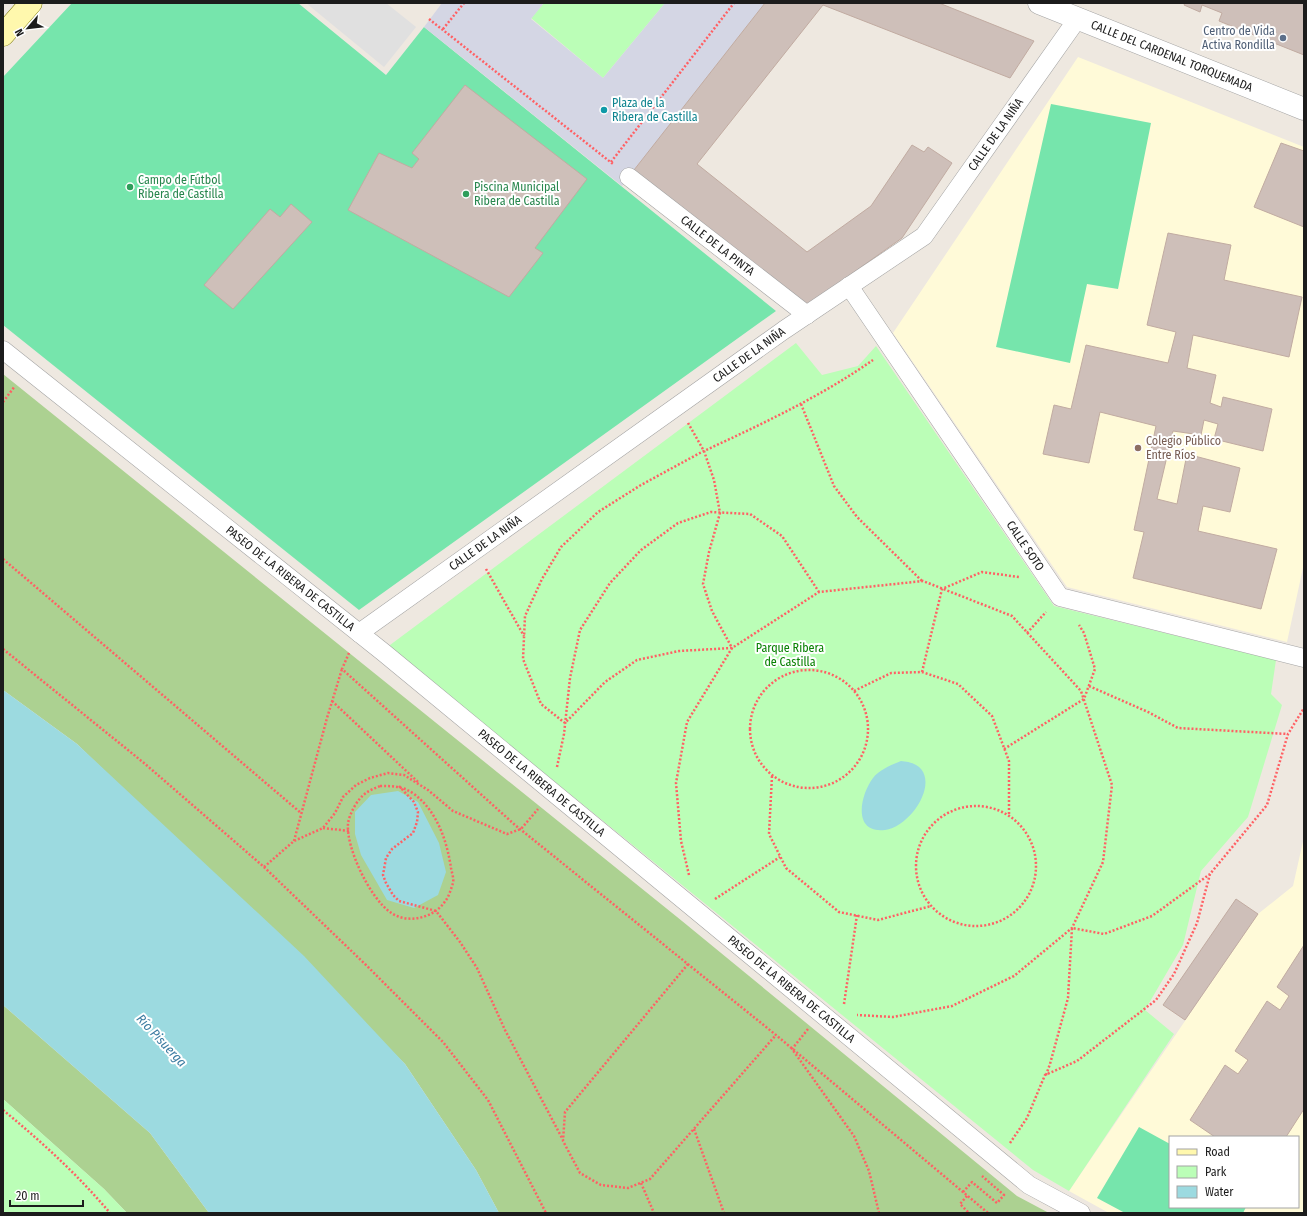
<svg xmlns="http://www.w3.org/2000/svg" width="1307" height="1216" viewBox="0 0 1307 1216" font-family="'Fira Sans Condensed',sans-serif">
  <rect width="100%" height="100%" fill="#eee8e0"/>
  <path fill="#fffad8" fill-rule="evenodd" d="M1078,57L1304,147V563L1287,642L1067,587L893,333Z
    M1304,837V1213H1109L1069,1191L1258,914L1293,886ZM1170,1137H1298V1207H1170Z"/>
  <path fill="#acd191" d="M3,374L682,921L1017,1196L1049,1213H499L476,1170L405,1064L77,744L3,690Z
    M3,1005L150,1133L209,1213H127L104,1189L3,1099Z"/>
  <path fill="#bbfeb7" d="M544,3H665L603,78L531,18Z
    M796,343L822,375L858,366L876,346L1054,606L1276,660L1271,694L1282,705L1248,817L1201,871L1183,945L1145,1010L1174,1034L1069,1191L1033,1170L390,648V645Z
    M3,1099L104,1189L127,1213H3Z"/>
  <path fill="#76e5ac" d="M72,3H298L386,75L424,27L776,311L359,610L3,325V77Z
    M1051,104L1151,123L1118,289L1087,284L1070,363L996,347Z
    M1139,1127L1170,1144V1207H1246L1243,1213H1125L1097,1198Z"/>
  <path fill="#e0e0e0" d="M306,3H386L416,27L384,67Z"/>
  <path fill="#d4d6e4" d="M442,3H544L531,19L603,78L665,3H765L622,186L424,27Z"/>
  <path fill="#9cdae0" d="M3,690L77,744L304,956L405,1064L476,1170L499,1213H209L150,1133L3,1005Z
    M901,761C949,764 917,825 885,830C852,834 860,795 873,778C879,770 891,765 901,761Z
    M398,791L418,802L439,843L446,872L438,895L414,908L387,900L361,855L355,834V812L371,795Z"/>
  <path fill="#cebfb9" stroke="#c1aba1" d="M765,3H939L1034,41L1010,78L823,5L697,164L807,252L871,206L912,145L924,152L928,147L952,163L902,238L806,306L634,170Z
    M1185,3H1304V55L1219,21L1222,13L1202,5L1200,12L1184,5Z
    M465,85L587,179L535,248L543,253L509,297L348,210L379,153L412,168L419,159L412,153Z
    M1281,143L1304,151V227L1254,207Z
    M291,204L312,222L233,309L204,285L270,209L280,217Z
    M1168,233L1231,245L1224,280L1302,297L1289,357L1193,335L1187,368L1216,375L1210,403L1221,407L1223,397L1272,409L1263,451L1214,439L1218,424L1204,420L1201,435L1173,431L1157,499L1177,504L1187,454L1240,468L1230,512L1203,506L1198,531L1277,549L1261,609L1133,578L1144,532L1134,530L1156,426L1100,412L1089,463L1043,454L1054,405L1071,409L1086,345L1168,363L1176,332L1147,325Z
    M1236,899L1258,914L1185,1020L1163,1005Z
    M1304,945V1109L1286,1137H1215L1190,1120L1225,1065L1238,1074L1248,1060L1235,1051L1267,1001L1280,1010L1289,996L1277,987Z"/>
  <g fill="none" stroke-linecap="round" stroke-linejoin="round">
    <defs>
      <g id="pedestrian">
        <path id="s1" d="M629,177L807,315"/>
        <path id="s2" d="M849,286L1060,597L1304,658"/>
        <path id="s3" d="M3,350L383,652L1029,1185L1081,1213"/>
        <path id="s4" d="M359,633L784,330L924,236L1078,18"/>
      </g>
      <g id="tertiary">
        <path id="s5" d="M1039,3L1304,109"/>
      </g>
      <path id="secondary" d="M3,35L31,3"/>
    </defs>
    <use href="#pedestrian" stroke="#a3a3a3" stroke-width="19"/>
    <use href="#tertiary" stroke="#a3a3a3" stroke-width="23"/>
    <use href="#secondary" stroke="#757200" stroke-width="23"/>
    <path stroke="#ff6064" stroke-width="2.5" stroke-dasharray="2 2" stroke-linecap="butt" d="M429,19L613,164
      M443,29L464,3
      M611,162L734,3
      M3,402L15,386
      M801,404L834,486L857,517L922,581
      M688,423L704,451L714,480L720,513L709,552L703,584L712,611L732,648L679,651L637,660L605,682L565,723L541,704L523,659L525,616L542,579L561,547L598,512L641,485L698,454L704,451C762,424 820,397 873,360
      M3,559L301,813
      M486,569L524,636
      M1027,633L1046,612
      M3,649L144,763L264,867L366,965L443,1042L488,1100L546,1213
      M349,653L342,669L515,825L776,1035L988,1213
      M750 729a59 59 0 1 1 118 0a59 59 0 1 1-118 0Z
      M922,672L942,589L982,572L1019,577
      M1089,686L1148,712L1178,728L1288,734
      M854,691L891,673L922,672L958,684L992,716L1009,761V815
      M332,701L418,782
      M1004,749L1084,699L1095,669L1084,633L1079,625
      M557,767L564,734L570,678L580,630L610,583L641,550L678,523L711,512L750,514L782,536L819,592
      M772,776L769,834L786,868L839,912L878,920L931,906
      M380,786C393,786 403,786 414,794C437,811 447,841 451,868C452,873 454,879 453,883C451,889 449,896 446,900C435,918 407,925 390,912C370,898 346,848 348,824C349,814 358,798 366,793C370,790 375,788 380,786Z
      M399,786L414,802L418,812L417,822L413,833L392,849L386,858L383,875L386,883L393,895L399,901L436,911L460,942L477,968L505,1030L563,1140
      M916 866a60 60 0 1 1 120 0a60 60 0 1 1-120 0Z
      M323,828L349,831
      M294,841L327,718L342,669
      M264,867L294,841L323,828L335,813L343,797L356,785L370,778L388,773L404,775L428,790L453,811L507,834L521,829L538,809
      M689,875L681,841L676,783L687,722L732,648L819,592L923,581L1012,616L1081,691L1112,785L1103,862L1072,928L1014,976L952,1006L893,1017L857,1015
      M715,899L780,857
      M688,964L565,1112L563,1141L580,1173L601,1185L628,1188L650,1179L776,1035
      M844,1004L857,915
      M808,1029L792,1049L854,1136L869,1171L879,1213
      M1046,1075L1050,1064L1068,998L1072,928L1104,934L1152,916L1210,874
      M3,1110C42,1142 78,1175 110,1213
      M694,1129L724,1213
      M1010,1143L1027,1118L1045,1075L1077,1061L1156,1000L1174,974L1197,923L1210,874L1267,805L1288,734L1304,708
      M641,1183L654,1213
      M963,1192L972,1182L997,1203L1004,1195L982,1176
      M967,1196L960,1204L969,1213"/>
    <use href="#pedestrian" stroke="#fff" stroke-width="18"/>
    <use href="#tertiary" stroke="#fff" stroke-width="22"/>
    <use href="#secondary" stroke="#fff8ad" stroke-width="22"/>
  </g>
  <circle fill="#5c6f8a" stroke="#fff" stroke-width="1.5" cx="1283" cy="38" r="4"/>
  <circle fill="#0f9aa8" stroke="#fff" stroke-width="1.5" cx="604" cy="110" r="4"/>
  <g fill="#2e9e5b" stroke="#fff" stroke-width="1.5">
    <circle cx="130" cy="187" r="4"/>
    <circle cx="466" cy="194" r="4"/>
  </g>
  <circle fill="#8d6e63" stroke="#fff" stroke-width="1.5" cx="1138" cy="448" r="4"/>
  <g text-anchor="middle" stroke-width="4" stroke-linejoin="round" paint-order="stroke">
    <g font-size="12" fill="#4e5e75" stroke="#fff" text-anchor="end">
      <text x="1275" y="35">Centro de Vida<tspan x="1275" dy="14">Activa Rondilla</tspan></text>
    </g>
    <g font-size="12" fill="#1c1c1c" stroke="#fff">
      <text dy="4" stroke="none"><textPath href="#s5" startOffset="143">CALLE DEL CARDENAL TORQUEMADA</textPath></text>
      <text dy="4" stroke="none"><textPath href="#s4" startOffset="815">CALLE DE LA NIÑA</textPath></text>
      <text dy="4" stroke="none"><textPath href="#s1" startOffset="112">CALLE DE LA PINTA</textPath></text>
      <text dy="4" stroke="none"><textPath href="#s4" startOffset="479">CALLE DE LA NIÑA</textPath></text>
      <text dy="4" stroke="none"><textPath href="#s4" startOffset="155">CALLE DE LA NIÑA</textPath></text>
      <text dy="4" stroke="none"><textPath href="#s2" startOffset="314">CALLE SOTO</textPath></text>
      <text dy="4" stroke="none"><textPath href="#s3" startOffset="367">PASEO DE LA RIBERA DE CASTILLA</textPath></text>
      <text dy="4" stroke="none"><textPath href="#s3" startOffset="691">PASEO DE LA RIBERA DE CASTILLA</textPath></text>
      <text dy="4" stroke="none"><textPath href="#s3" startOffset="1015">PASEO DE LA RIBERA DE CASTILLA</textPath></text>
    </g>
    <g font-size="12" fill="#0d838f" stroke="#fff" text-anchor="start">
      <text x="612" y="107">Plaza de la<tspan x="612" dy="14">Ribera de Castilla</tspan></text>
    </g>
    <g font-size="12" fill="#27864d" stroke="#fff" text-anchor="start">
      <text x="138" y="184">Campo de Fútbol<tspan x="138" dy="14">Ribera de Castilla</tspan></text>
      <text x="474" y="191">Piscina Municipal<tspan x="474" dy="14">Ribera de Castilla</tspan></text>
    </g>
    <g font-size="12" fill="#785e54" stroke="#fff" text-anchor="start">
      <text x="1146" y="445">Colegio Público<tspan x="1146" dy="14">Entre Ríos</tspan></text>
    </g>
    <g font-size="12" fill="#088102" stroke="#fff">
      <text x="790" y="652">Parque Ribera<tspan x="790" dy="14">de Castilla</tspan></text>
    </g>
    <g font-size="13" font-style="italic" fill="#3c7ca2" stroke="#fff">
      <text transform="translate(162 1040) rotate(47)" y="5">Río Pisuerga</text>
    </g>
  </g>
  <rect width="1307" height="1216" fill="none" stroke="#1c1c1c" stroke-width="8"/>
  <rect x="1169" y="1136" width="130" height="72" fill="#ffffff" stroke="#a4a4a4"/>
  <rect x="1177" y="1149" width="20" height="6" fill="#fff8ad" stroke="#a4a4a4"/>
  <text x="1205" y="1156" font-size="12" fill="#1c1c1c">Road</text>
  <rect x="1177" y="1166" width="20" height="12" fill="#bbfeb7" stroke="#a4a4a4"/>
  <text x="1205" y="1176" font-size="12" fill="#1c1c1c">Park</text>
  <rect x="1177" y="1186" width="20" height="12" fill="#9cdae0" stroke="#a4a4a4"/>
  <text x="1205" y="1196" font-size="12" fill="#1c1c1c">Water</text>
  <g transform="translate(28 28) rotate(242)" stroke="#ffffff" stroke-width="3" paint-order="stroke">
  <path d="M0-3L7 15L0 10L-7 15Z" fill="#1c1c1c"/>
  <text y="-6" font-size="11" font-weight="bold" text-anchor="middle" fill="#1c1c1c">N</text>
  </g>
  <path d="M10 1200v6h73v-6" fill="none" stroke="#1c1c1c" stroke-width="2"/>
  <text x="16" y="1200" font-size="12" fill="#1c1c1c" stroke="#ffffff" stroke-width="3" paint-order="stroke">20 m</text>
</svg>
